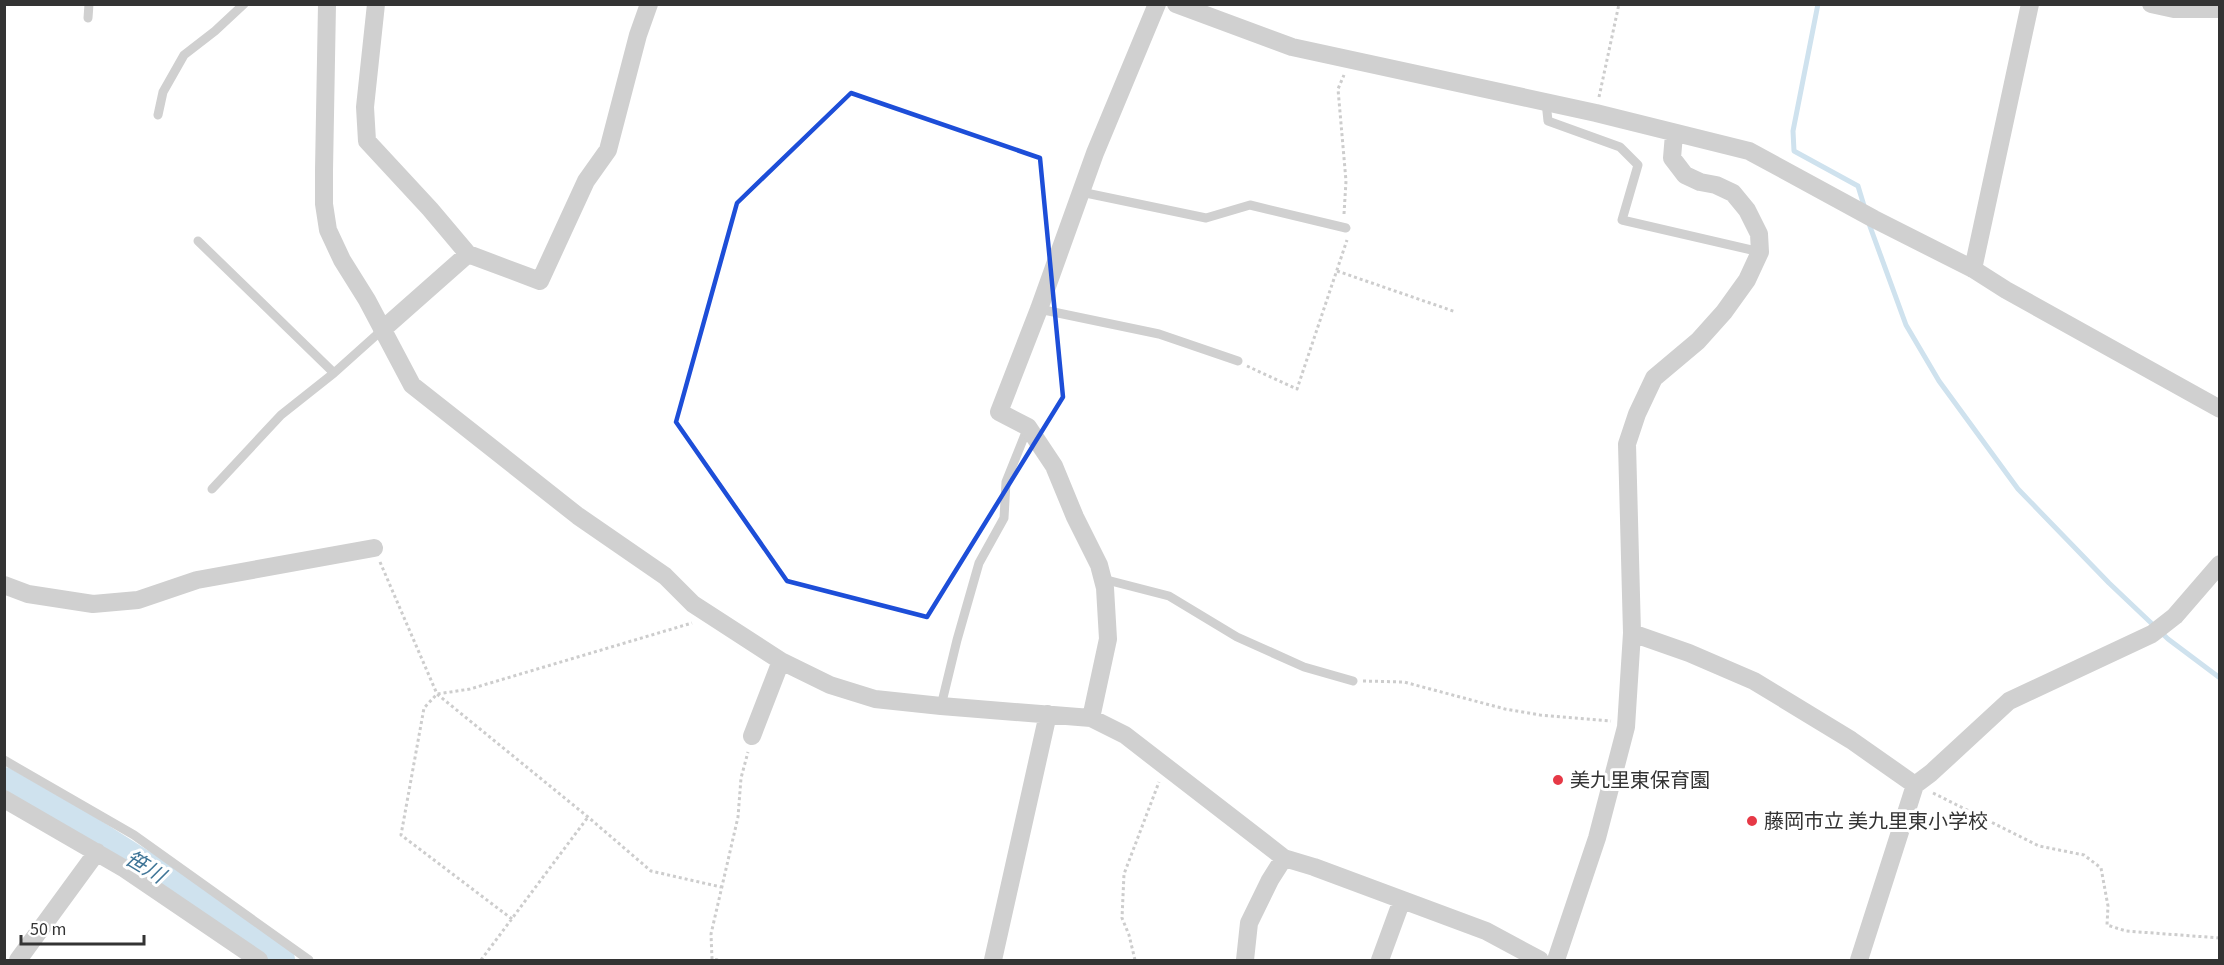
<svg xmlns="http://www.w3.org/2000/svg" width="2224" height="965" viewBox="0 0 2224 965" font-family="'Source Sans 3','Noto Sans JP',sans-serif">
  <rect width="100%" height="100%" fill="#fff"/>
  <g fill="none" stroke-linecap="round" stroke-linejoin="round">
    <path stroke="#cfe2ee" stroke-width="5" d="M1818,4L1793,131L1794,151L1858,186L1865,209
      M1868,221L1906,325L1939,381L2018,489L2109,583L2168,639L2220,678"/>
    <path stroke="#cfe2ee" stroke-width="30" d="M4,782L86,829L187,893L280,960"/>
    <path stroke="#cdcdcd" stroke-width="3" stroke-dasharray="3 3" stroke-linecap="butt" d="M1599,97L1619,4
      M1344,214L1346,181L1338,89L1344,75
      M1337,271L1456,312
      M1247,366L1297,389L1347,240
      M380,562L437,694L588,817L651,871L721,887
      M1363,681L1404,682L1505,709L1540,715L1611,721
      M1933,793L2039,846L2084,855L2101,868L2108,906L2107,925L2126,931L2220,938
      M512,919L401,835L424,708L437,694L470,689L692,623
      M481,960L588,817
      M718,960L712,959L711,934L738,817L741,778L748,752
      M1135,960L1129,935L1122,918L1124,874L1159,782"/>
    <path stroke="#d0d0d0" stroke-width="9" d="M88,18L89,4
      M1546,102L1548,121L1620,147L1638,165L1622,220L1760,252
      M158,115L163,92L184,55L215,31L244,4
      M1081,192L1206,218L1250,205L1346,228
      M198,241L334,373L382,330
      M1039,309L1159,334L1238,361
      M212,489L281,415L334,373
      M1103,579L1169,596L1237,637L1304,667L1353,681
      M941,706L957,640L979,563L1004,518L1006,482L1028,427
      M4,760L134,835L309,960"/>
    <path stroke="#d0d0d0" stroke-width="18" d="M327,4L324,170V204L328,230L342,260L367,300L412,385L578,516L665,576L693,604L781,661L830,685L875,699L941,706L1091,718L1125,735L1284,858L1314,867L1486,931L1540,960
      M376,4L365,107L367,141L430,209L468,254L540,281L586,181L608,150L638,35L649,4
      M1176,4L1292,47L1596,113L1749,151L1874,219L1973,269L2006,290L2220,409
      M2151,4L2174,9H2220
      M1973,269L2030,4
      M382,330L468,254
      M4,585L28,594L93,604L138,600L197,580L374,548
      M1632,633L1627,444L1637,414L1654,378L1698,341L1724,312L1747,280L1760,252L1759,234L1747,210L1733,193L1716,185L1700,182L1685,175L1672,158L1674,134
      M1091,718L1108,639L1105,588L1099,565L1075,517L1054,466L1028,427L999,412L1039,309L1095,153L1157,4
      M752,736L781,661
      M4,799L125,869L259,960
      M18,960L97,852
      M993,960L1048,714
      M1245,960L1249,923L1270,880L1284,858
      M1380,960L1402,900
      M1556,960L1597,838L1626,727L1632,633L1689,653L1754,681L1851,740L1915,785
      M1859,960L1915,785L1931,773L2009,701L2152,634L2175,616L2220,564"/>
  </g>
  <path fill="none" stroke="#1d4ed8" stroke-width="4.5" stroke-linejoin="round" d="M851,93L1040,158L1063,397L927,617L787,581L676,422L737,203Z"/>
  <g fill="#e63946" stroke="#fff" stroke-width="2">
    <circle cx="1558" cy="780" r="6"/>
    <circle cx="1752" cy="821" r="6"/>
  </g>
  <g text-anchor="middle" stroke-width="6" stroke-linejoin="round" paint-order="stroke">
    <g font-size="20" fill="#333" stroke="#fff" text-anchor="start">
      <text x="1570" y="787">美九里東保育園</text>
      <text x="1764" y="828">藤岡市立 美九里東小学校</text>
    </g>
    <g font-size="21" font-style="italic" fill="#3f7597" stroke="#fff">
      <text transform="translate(145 867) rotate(31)" y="7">笹川</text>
    </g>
  </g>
  <rect width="2224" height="965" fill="none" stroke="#333333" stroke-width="12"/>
  <path d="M21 935v9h123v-9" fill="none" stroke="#333333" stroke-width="3"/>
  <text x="30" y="935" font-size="18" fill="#333333" stroke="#ffffff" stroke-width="4.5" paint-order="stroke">50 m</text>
</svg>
